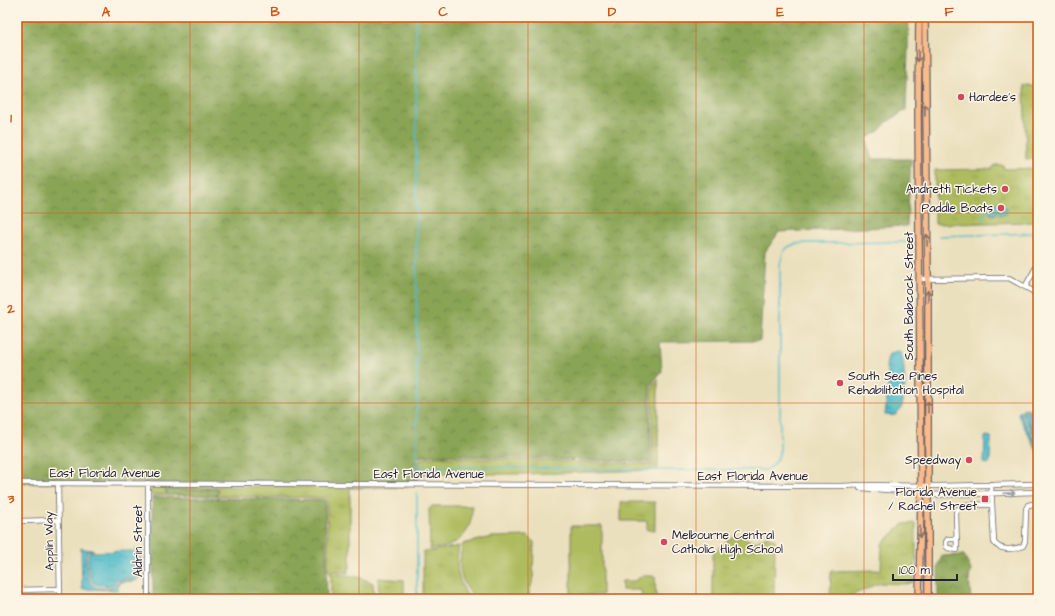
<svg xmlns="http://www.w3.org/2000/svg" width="1055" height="616" viewBox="0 0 1055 616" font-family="'Architects Daughter',sans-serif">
  <defs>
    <pattern id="grass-tufts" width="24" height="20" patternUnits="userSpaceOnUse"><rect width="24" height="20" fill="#aebc5e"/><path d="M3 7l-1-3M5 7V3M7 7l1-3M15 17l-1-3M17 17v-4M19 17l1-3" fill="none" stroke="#95a153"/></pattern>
    <pattern id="forest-crowns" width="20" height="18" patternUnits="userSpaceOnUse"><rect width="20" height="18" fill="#8aa455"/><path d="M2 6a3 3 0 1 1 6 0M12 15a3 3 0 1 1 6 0" fill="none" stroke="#708548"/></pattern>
    <pattern id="water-ripples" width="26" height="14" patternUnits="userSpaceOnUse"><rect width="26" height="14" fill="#4fbbc9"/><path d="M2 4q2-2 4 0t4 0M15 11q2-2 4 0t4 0" fill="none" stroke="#4198a4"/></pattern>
  </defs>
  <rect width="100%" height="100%" fill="#fcf5e5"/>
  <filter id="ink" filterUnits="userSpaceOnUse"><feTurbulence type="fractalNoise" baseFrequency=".025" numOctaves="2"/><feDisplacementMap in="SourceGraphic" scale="8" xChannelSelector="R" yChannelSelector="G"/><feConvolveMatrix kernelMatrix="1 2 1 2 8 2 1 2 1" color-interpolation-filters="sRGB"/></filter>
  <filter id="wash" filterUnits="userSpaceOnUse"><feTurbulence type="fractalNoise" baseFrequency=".012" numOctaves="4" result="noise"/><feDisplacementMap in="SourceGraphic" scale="16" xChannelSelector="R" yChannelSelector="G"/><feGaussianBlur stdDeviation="0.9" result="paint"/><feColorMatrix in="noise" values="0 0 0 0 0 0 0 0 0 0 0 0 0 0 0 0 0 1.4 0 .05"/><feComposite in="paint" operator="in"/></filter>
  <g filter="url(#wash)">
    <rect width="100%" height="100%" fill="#ebe0bd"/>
    <path fill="url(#grass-tufts)" stroke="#686f4c" d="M1038,86V159H1026L1024,86Z
      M995,165H1003L1004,169L1038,168V222L935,224V170L992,169Z
      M658,379V470L522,474H419V459L436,457L651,464L653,462L652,386Z
      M151,486L409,487L350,488V568H348V573L331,571L328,573L327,500L326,498L217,496L218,489L165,490L167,495H151Z
      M621,502H655V530H647V521H621Z
      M916,523V561L913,582L907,584L880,583L857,593L847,599H830L831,571L881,570L882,544L903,524Z
      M733,536H741L752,542H757L767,536L775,540L774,599H718L713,596V553Z
      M459,546C455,570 457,577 469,599H423V551H432Z
      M331,573L358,577L373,583L374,594L379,593L378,578L404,580V599H331Z
      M642,576H655L656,599H642L641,590H622V581H635Z"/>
    <path fill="url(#forest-crowns)" stroke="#566348" d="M17,17H909L906,110L887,122L878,132L867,138L869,151L873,159H911L907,226L779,232L765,252L760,341L660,342L662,371L650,386L651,462L436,455L417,457V484L17,483Z
      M218,489L217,496L167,495L165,490Z
      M152,497L325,500L327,599H153Z
      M964,555L971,570L969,579L971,599H938V566L942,556Z"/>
    <path fill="#aebc5e" stroke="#686f4c" d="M432,506H472C473,534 457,548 430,549L429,509Z
      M571,526H602V595H571Z
      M528,536L534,542L533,578L528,599H476C459,581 457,568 463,544L492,537Z"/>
    <path fill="url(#water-ripples)" stroke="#386e82" d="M995,202L1001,206L1006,207L1007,211L1006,214H1000L996,211L995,215L994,213V215L990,214L991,210L987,208L986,204L984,205L983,203Z
      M898,351L901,352C905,365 909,409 895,415C892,416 888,415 885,415L889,378L886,367L888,356L890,353Z
      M1026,408L1038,413V416L1026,410L1020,415L1037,443L1038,453L1019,417L1018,413L1023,409Z
      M1026,412L1038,418V440L1022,415Z
      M987,436L991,437V439L990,462L988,464L984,463L985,437Z
      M81,548L84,549L94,550L87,551L86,561L90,583L97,588H112L120,580C125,580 133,581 136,578C140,574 140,560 138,555C138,552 137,552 134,550H141L139,578L136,581L119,582L118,590L82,589Z
      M132,551L136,554L135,576L133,578L118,579L112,586L97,585L92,582L88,561L89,552Z"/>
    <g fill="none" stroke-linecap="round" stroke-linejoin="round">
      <path stroke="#4fbbc9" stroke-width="1.5" d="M416,17L417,476
        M984,220L983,216L988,209
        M939,236L1038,233
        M417,466L660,470H766C775,465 778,460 780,449V265L783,252L788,247L795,244L806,243L912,242
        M417,599V492"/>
    </g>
  </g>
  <g filter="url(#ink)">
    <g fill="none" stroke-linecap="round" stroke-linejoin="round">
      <defs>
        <path id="minor" d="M920,279L1009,278L1038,294
          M1025,287L1038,264
          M17,483L841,486L862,485L937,486L1038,484
          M58,483L60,599
          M148,483V599
          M991,484L994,542C999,551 1014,550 1023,546L1025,541L1026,509L1028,505L1038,503
          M860,488L917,492L928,495L1038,492
          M17,521L59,520
          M957,539H948L946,542V546L948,548L957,550L956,512C962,501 980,505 991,505
          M17,590L60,589"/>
        <path id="major" d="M919,17L918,115L921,493L919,599
          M925,17L928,279V599"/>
      </defs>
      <use href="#minor" stroke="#686468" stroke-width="6"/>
      <use href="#major" stroke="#686468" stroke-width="8"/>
      <use href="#minor" stroke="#fff" stroke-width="4.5"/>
      <use href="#major" stroke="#fabb8b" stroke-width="5.5"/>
    </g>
    <defs><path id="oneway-shaft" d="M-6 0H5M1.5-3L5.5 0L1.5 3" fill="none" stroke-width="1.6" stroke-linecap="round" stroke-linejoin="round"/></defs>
    <g stroke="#8e6e63">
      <use href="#oneway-shaft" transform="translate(918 56) rotate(90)"/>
      <use href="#oneway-shaft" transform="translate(925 110) rotate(-90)"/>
      <use href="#oneway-shaft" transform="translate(927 240) rotate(-91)"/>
      <use href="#oneway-shaft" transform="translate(928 296) rotate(-90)"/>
      <use href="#oneway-shaft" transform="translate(928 407) rotate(-90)"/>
      <use href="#oneway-shaft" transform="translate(920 532) rotate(91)"/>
    </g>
    <use stroke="#9c9ca7" href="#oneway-shaft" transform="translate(1009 493) rotate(-2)"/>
  </g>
  <path fill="none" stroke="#d45411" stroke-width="1" stroke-opacity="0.55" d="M190,17V599M359,17V599M528,17V599M696,17V599M864,17V599M17,213H1038M17,403H1038"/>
  <g fill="#d1495b" stroke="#fcf5e5" stroke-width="1.5">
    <circle cx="961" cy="97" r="4"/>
    <circle cx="1005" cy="189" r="4"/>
    <circle cx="1001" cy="208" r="4"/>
    <circle cx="840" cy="383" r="4"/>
    <circle cx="969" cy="460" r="4"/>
    <rect x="981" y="495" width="8" height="8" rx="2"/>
    <circle cx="664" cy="542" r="4"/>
  </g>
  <g text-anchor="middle" stroke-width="3" stroke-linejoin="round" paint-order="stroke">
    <g font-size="12" fill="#22223b" stroke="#fcf5e5" text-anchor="end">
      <text x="969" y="101" text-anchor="start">Hardee's</text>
      <text x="997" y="193">Andretti Tickets</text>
      <text x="993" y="212">Paddle Boats</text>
      <text x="848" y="380" text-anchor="start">South Sea Pines<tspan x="848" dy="14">Rehabilitation Hospital</tspan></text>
      <text x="961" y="464">Speedway</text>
      <text x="977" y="496">Florida Avenue<tspan x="977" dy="14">/ Rachel Street</tspan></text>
      <text x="672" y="539" text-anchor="start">Melbourne Central<tspan x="672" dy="14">Catholic High School</tspan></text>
    </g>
    <g font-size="12" fill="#22223b" stroke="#fcf5e5">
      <text transform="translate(909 296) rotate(-90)" y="4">South Babcock Street</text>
      <text x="105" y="477">East Florida Avenue</text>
      <text x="429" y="478">East Florida Avenue</text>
      <text x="753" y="480">East Florida Avenue</text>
      <text transform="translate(49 541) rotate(-91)" y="4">Applin Way</text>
      <text transform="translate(138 541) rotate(-90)" y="4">Aldrin Street</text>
    </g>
  </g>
  <rect width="1055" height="616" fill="none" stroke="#fcf5e5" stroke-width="44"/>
  <path d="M893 574v6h64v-6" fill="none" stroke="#22223b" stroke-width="2"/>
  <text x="899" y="574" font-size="12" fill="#22223b" stroke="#fcf5e5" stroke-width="3" paint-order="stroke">100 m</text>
  <rect x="22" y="22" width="1011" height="572" fill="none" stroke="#d45411" stroke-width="1.5"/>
  <g font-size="13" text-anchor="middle" font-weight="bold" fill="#d45411">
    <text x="106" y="16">A</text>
    <text x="275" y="16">B</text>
    <text x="443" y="16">C</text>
    <text x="612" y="16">D</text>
    <text x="780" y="16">E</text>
    <text x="949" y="16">F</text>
    <text x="11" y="122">1</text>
    <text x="11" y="313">2</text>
    <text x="11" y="503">3</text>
  </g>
</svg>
